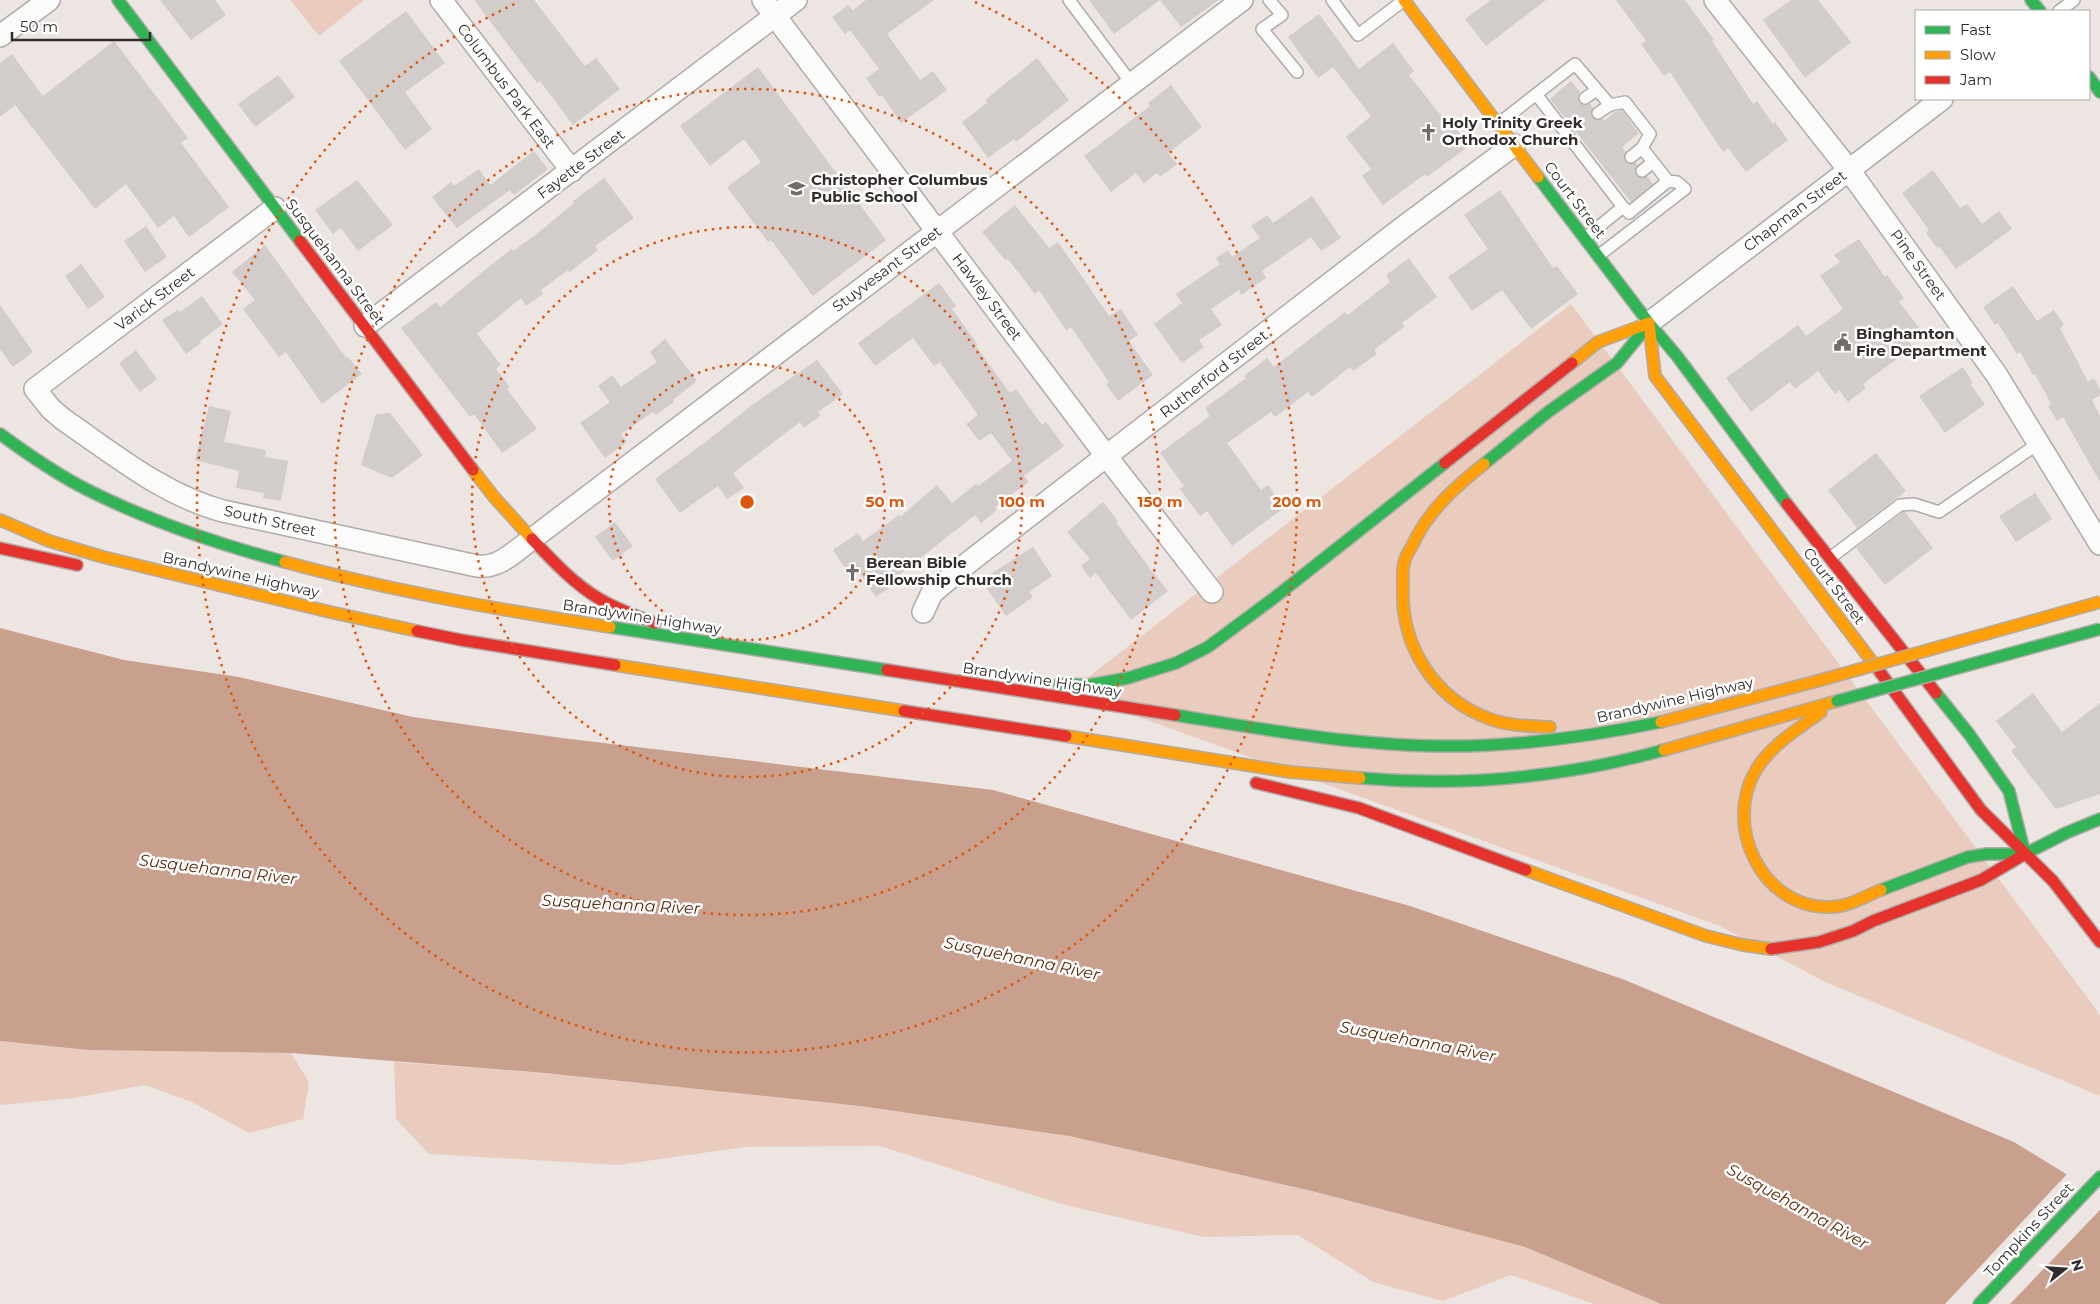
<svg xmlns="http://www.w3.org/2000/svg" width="2100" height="1304" viewBox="0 0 2100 1304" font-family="Montserrat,sans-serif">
  <rect width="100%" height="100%" fill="#ece5e2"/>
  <path fill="#e9ccbe" d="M290,0H364L319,36Z
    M1571,304L2095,1008L2100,1016V1096L1825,982L1720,926L1069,692Z
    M0,1041L88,1050L291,1053L309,1082L303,1119L249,1133L192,1102L145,1085L74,1098L0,1105Z
    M394,1062L545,1073L860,1106L1069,1136L1312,1191L1525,1247L1661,1304H1594L1511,1275L1443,1301L1373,1282L1298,1235L1204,1237L1061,1204L880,1146L745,1147L618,1165L429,1154L396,1119Z"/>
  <path fill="#c9a08d" d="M0,628L124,660L239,677L413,717L562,738L993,790L1410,906L1625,980L2014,1142L2100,1195V1304H1661L1525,1247L1312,1191L1069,1136L860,1106L545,1073L291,1053L88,1050L0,1041Z"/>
  <path fill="#ece5e2" d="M2068,1173L2100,1192V1210L2010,1304H1945Z"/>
  <path fill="#d2ccca" d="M160,0H215L226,15L191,40Z
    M474,0H534L585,66L596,58L620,89L573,125L540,81L537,83Z
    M866,0H934L887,34L920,80L933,71L947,90L901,123L882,95L879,97L866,78L879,69L850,30L845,34L832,17L848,5L853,10Z
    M1089,0H1160L1114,34Z
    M1160,0H1219L1181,27Z
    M1491,0H1546L1486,46L1465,19Z
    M1616,0H1685L1714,40L1712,41L1753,104L1757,101L1773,124L1775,122L1788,140L1746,172L1728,148L1723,152L1670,72L1664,76L1641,44L1646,41Z
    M1791,0H1818L1851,42L1805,78L1763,20Z
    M406,11L445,63L405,92L432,129L405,150L339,61Z
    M1319,14L1359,69L1393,43L1414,71L1409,75L1446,122L1450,120L1469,146L1427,177L1425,174L1383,205L1362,176L1371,169L1346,137L1371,116L1333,67L1318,78L1288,37Z
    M114,41L188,138L181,143L229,207L189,237L174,216L158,228L126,184L95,209L15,105L0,117V63L12,54L43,96Z
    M1037,58L1069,100L1016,142L1014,139L988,158L962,122L987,103L985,100Z
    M758,67L886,240L813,296L771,240L768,242L727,187L761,162L744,139L710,166L680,126Z
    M278,75L295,97L255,127L238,104Z
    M1571,81L1580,92L1578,98L1579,103L1585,105L1590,104L1593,108L1591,114L1594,119H1603L1604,121L1615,112L1622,110L1639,133L1622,147L1626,152L1624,159L1628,164L1636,163L1638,165L1635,172L1637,176L1643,178L1647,176L1653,184L1631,202L1550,99Z
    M1171,85L1202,127L1168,153L1177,164L1160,177L1157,173L1144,183L1136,173L1111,192L1084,156L1150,106L1148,103Z
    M534,151L548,169L514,195L510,190L457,228L432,197L451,182L454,186L479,169L490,185Z
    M1933,170L1960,208L1967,204L1982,224L1999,211L2012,229L1956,269L1939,246L1937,248L1926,233L1929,230L1902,193Z
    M604,178L634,218L595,246L598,250L570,272L568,270L541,290L543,294L526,306L521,298L477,334L501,365L496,369L510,387L507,389L537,429L502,453L474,414L470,417L401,328L436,302L440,307L511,249L513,251L538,233L574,203L573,201Z
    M357,180L393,225L358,251L341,228L333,234L315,210Z
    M1500,190L1553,268L1557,266L1578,294L1531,329L1502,290L1472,311L1448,277L1488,249L1464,215Z
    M1312,196L1341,238L1321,251L1311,237L1262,271L1266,278L1241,295L1239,290L1211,309L1222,325L1199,340L1204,347L1182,363L1154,324L1182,303L1176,294L1220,264L1216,258L1228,250L1232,257L1260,238L1251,226L1267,215L1273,223Z
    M1015,205L1049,248L1058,242L1109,316L1121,309L1138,335L1129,341L1153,375L1118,401L1106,384L1109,382L1071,327L1066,330L1039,290L1035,294L1008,259L1006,261L982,232Z
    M146,226L167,257L145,272L124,241Z
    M1859,239L1885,277L1887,275L1904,298L1899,302L1921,330L1908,340L1913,347L1863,384L1866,388L1848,402L1839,390L1835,394L1818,371L1795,389L1790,382L1751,412L1726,378L1798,325L1806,336L1843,309L1820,276L1840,262L1834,255Z
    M265,245L346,358L348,357L362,374L322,404L286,352L279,357L243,309L255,300L232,272Z
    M1409,258L1437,297L1402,323L1405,326L1374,350L1377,354L1353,371L1350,367L1312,397L1308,392L1275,417L1271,412L1227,443L1261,490L1268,485L1284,508L1232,546L1207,511L1200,516L1180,489L1184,486L1160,453L1210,416L1205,408L1246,378L1244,376L1267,358L1274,367L1345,312L1348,315L1390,282L1386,275Z
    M81,264L105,297L88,309L65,276Z
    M939,283L956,306L952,309L978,345L976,346L1010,393L1016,389L1042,425L1046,422L1064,446L1024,476L1029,482L995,507L997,510L981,523L975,515L899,575L902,579L876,597L853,563L845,568L833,550L858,533L863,541L899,515L900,517L937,485L952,503L976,484L978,486L1012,461L991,433L979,441L966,424L978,415L940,362L934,366L913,338L875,366L858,343Z
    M2013,286L2037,321L2054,310L2064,325L2060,328L2088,382L2094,378L2100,389V395L2092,400L2100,416V482L2063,417L2057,421L2048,406L2051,404L2035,374L2033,375L2020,352L2017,354L1998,323L1995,325L1983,307Z
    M202,296L223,324L200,341L201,343L186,354L162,320L178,310L180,312Z
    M0,305L33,352L13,367L0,349Z
    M665,339L697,381L673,400L674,402L656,415L653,412L621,434L627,442L605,458L580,423L610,402L598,386L612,375L621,387L657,362L650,352Z
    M136,350L157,379L140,392L119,363Z
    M817,360L843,394L818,412L821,415L804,428L800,422L733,473L744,488L727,499L718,486L680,513L655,479L712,437L752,405Z
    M1963,367L1973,383L1970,384L1985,404L1945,433L1919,396Z
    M209,406L231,411L224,442L266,450L265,457L288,461L281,501L263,498L264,493L236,488L239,471L195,460Z
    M390,413L423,455L392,478L361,465L376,414Z
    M1876,453L1906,491L1857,528L1828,490Z
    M2035,493L2052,519L2016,542L1999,516Z
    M1103,502L1118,521L1116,522L1150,569L1168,591L1131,620L1096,573L1090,578L1081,566L1090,559L1067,532Z
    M1903,512H1905L1933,548L1885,585L1856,548Z
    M615,522L633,546L613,561L595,537Z
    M1033,547L1052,576L1029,592L1033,597L1006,616L981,580Z
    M2033,693L2062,732L2100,703V794L2056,809L2011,751L2016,747L1996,721Z"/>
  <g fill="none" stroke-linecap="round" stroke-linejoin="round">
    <defs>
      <path id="lane" d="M1069,0L1132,84
        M1269,0L1282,15L1262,29L1297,72
        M1332,0L1358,35L1404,0
        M2059,11L2074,0
        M1536,94L1623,207
        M1585,98L1597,90
        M1598,113L1610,105
        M1498,124L1575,64L1610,105L1625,102L1650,134L1642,148L1668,181L1629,213L1623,207L1585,238
        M1631,157L1642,148
        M1642,171L1653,162
        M1598,256L1685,189L1677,182L1668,181
        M1830,558L1900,505L1914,504L1939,512L2039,443"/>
      <path id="street" d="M441,0L572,171
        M763,0L1107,457L1212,592
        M1715,0L1849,170L1996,374L2100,544
        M0,36L49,0
        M275,208L35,389L51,409L64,420C114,454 163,495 223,511L477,566C499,569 515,551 532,539L1242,0
        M1649,323L1942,99
        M365,326L796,0
        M923,612L932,593L969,562L1406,225L1514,145"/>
      <path id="fast" d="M118,0L300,241
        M2031,0L2040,11
        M2089,77L2100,92
        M1538,177L1649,323L1677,356L1787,504
        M0,434C26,453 52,471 80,486C145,520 214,543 285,562
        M1484,464L1548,412L1617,363L1649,324
        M610,627L887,670
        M1059,684L1089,685L1128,678L1176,663L1208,647L1274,598L1445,463
        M1936,693L1969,734L2009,791L2025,854
        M1175,715C1262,729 1350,745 1439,746C1514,747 1588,737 1661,722
        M1360,778C1462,787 1566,777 1664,750
        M2025,854L2066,833L2100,819
        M1881,890L1968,857L1987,854H2021
        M1979,1304L2100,1177"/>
      <path id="slow" d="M1404,0L1538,177
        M1649,323L1655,376L1880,672
        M1572,363L1598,342L1649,323
        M1484,464C1454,488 1428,511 1412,546C1409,551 1405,557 1404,563C1402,570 1403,579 1403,586C1400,645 1434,699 1490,719C1509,726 1530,726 1550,727
        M473,470L494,497L532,539
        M0,520L49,541L103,557L330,612L417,631
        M285,562C392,591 501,610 610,627
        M615,665L904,711
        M1821,712C1798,729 1771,745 1756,770C1723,825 1761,906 1827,907C1847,908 1863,897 1881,890
        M1661,722L1821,680
        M1066,736L1290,772L1360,778
        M1664,750L1837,701
        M1526,870L1706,936L1743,945L1771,949"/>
      <path id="jam" d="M300,241L473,470
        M1445,463L1572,363
        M1787,504L1936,693
        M532,539C552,560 573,583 598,598C616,609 636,616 655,623
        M0,548L77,565
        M417,631L461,640L615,665
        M887,670L1175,715
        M1880,672L1981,810L2053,881L2100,942
        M904,711L1066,736
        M1256,783L1359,808L1526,870
        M1771,949L1819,942L1853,931L1873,921L1981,880L2025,854"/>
    </defs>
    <use href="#lane" stroke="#b0aba8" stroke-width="14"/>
    <use href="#street" stroke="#b0aba8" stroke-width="24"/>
    <use href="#fast" stroke="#b0aba8" stroke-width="14"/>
    <use href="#slow" stroke="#b0aba8" stroke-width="14"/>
    <use href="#jam" stroke="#b0aba8" stroke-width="14"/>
    <use href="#lane" stroke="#fcfbfb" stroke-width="11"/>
    <use href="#street" stroke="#fcfbfb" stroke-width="21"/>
    <use href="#fast" stroke="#30b455" stroke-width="11"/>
    <use href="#slow" stroke="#ff9f0a" stroke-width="11"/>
    <use href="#jam" stroke="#e5322d" stroke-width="11"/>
    <defs>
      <path id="fast-bridge" d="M1837,701L2100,629"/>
      <path id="slow-bridge" d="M1821,680L2100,602"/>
    </defs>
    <use href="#fast-bridge" stroke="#b0aba8" stroke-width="14" stroke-linecap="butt"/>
    <use href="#slow-bridge" stroke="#b0aba8" stroke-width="14" stroke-linecap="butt"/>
    <use href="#fast-bridge" stroke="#30b455" stroke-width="11"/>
    <use href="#slow-bridge" stroke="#ff9f0a" stroke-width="11"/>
  </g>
  <g fill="none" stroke="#df570e" stroke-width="2.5" stroke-dasharray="2.5 5">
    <circle cx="747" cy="502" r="138"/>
    <circle cx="747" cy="502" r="275"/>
    <circle cx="747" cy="502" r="413"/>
    <path d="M975 2A550 550 0 1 1 519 2"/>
  </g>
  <defs>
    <symbol id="church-bare" viewBox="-9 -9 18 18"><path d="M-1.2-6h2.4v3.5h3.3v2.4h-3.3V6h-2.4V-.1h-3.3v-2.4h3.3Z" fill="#726d6a" stroke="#fff" stroke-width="2.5" paint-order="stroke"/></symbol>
    <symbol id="school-bare" viewBox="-9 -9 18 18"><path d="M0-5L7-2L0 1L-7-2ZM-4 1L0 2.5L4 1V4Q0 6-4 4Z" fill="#726d6a" stroke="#fff" stroke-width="2.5" paint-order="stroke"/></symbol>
    <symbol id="civic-bare" viewBox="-9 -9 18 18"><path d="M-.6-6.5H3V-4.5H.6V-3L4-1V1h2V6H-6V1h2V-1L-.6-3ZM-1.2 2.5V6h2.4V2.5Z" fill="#726d6a" stroke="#fff" stroke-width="2.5" paint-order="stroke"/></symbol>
  </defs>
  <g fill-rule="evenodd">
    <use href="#church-bare" x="1416" y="120" width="25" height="25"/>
    <use href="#school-bare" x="784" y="176" width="25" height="25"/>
    <use href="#civic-bare" x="1830" y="330" width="25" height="25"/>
    <use href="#church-bare" x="840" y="560" width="25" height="25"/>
  </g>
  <g text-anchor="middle" stroke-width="5" stroke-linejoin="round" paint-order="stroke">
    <g font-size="15" fill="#312c2a" stroke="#fff">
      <text transform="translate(506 86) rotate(53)" y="5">Columbus Park East</text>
      <text transform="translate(581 164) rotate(-37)" y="5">Fayette Street</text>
      <text transform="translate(1575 200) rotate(53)" y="5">Court Street</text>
      <text transform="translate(1795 211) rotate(-37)" y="5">Chapman Street</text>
      <text transform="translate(335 262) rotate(53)" y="5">Susquehanna Street</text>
      <text transform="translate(1918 265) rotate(54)" y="5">Pine Street</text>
      <text transform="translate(887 269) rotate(-37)" y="5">Stuyvesant Street</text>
      <text transform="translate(987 297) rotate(53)" y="5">Hawley Street</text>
      <text transform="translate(155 299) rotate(-37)" y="5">Varick Street</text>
      <text transform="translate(1214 374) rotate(-38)" y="5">Rutherford Street</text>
      <text transform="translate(270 521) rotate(13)" y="5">South Street</text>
      <text transform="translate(241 575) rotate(13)" y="5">Brandywine Highway</text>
      <text transform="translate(1834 586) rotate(53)" y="5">Court Street</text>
      <text transform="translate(642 617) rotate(9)" y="5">Brandywine Highway</text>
      <text transform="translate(1042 680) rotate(9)" y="5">Brandywine Highway</text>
      <text transform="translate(1675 700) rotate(-13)" y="5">Brandywine Highway</text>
      <text transform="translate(2029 1230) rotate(-47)" y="5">Tompkins Street</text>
    </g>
    <g font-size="15" font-weight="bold" fill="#312c2a" stroke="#fff" text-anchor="start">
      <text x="1442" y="128">Holy Trinity Greek<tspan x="1442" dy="17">Orthodox Church</tspan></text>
      <text x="811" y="185">Christopher Columbus<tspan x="811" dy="17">Public School</tspan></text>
      <text x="1856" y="339">Binghamton<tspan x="1856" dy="17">Fire Department</tspan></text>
      <text x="866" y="568">Berean Bible<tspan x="866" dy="17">Fellowship Church</tspan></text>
    </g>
    <g font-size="16" font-style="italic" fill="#5c2809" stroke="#fff">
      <text transform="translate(218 869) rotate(7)" y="6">Susquehanna River</text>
      <text transform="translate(621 904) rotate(3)" y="6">Susquehanna River</text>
      <text transform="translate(1022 958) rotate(12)" y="6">Susquehanna River</text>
      <text transform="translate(1418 1041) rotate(11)" y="6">Susquehanna River</text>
      <text transform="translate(1798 1206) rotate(29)" y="6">Susquehanna River</text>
    </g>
  </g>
  <circle cx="747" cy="502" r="8" fill="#df570e" stroke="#fff" stroke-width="2.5"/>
  <g font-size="15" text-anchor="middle" font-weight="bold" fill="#df570e" stroke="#fff" stroke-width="5" stroke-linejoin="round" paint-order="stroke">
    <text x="885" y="507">50 m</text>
    <text x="1022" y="507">100 m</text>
    <text x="1160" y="507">150 m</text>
    <text x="1297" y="507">200 m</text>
  </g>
  <rect x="1915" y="10" width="175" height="90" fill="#ffffff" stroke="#adabaa"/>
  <rect x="1925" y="26" width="25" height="8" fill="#30b455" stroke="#adabaa"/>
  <text x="1960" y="35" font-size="15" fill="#312c2a">Fast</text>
  <rect x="1925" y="51" width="25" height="8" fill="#ff9f0a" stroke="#adabaa"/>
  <text x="1960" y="60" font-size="15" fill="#312c2a">Slow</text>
  <rect x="1925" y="76" width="25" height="8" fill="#e5322d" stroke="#adabaa"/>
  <text x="1960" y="85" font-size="15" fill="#312c2a">Jam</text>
  <g transform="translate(2065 1269) rotate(73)" stroke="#ffffff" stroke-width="4" paint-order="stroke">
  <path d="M0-4L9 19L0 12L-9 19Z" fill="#312c2a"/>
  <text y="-8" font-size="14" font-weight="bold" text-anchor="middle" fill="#312c2a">N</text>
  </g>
  <path d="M12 32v8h138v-8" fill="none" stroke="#312c2a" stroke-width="2.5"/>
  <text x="20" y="32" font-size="15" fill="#312c2a" stroke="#ffffff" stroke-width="4" paint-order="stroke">50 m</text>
</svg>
